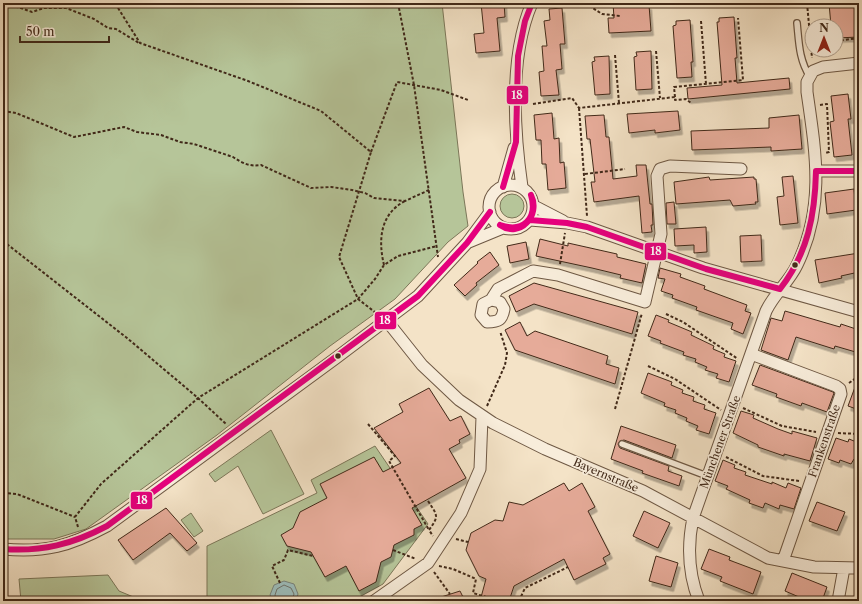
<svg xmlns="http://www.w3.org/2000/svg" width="862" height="604" viewBox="0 0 862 604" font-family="'Libre Caslon Text',serif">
  <defs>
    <filter id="shadow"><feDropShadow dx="2.5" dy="4.5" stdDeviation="0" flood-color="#0004"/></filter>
  </defs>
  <rect width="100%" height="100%" fill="#f4e3c7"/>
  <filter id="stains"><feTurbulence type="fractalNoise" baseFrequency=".005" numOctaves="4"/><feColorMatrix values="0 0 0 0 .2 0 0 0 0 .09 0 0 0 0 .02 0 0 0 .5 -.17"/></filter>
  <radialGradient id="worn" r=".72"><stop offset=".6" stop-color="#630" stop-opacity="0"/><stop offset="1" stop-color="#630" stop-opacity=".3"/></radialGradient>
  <path fill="#b6c599" stroke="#7c7759" d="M3,3H442L463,192L468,226L448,242L395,299L330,346L217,435L86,529L54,539H3Z
    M500 206a12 12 0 1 1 24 0a12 12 0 1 1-24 0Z
    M271,430L304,494L263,514L238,466L215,482L209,474Z
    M375,446L428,524L383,584L352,601L207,600V546L317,493L311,480Z
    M191,513L203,531L194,537L181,520Z
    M108,575L119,591L143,601H21L19,579Z"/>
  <path fill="#9dbdbb" stroke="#78827a" d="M284,581L294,584L298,594L296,601H273L270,595L274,585Z"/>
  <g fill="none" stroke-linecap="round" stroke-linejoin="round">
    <path stroke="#6f736a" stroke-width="1" d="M276,601L275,595L277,589L284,585L291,588L294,594L292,601"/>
  </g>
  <path fill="#e6ab99" stroke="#412919" filter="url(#shadow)" d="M481,3H504L505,17L497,18L500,51L476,53L474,34L484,33Z
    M613,3H624V7L649,5L651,31L609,33L608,18H614Z
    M829,3H859V37L836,38V26H831Z
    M562,8L565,44H560L562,69L556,70L559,95L541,96L539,72L544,71L542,46H547L544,21L550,20L549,9Z
    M734,17L737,58H735L737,83L789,78L790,89L688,99L687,88L722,85L717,22H719V18Z
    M690,20L693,62H691L692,77L677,78L673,26L676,25V21Z
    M651,51L652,89L636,90L634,57L637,56L636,52Z
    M609,56L610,94L595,95L592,62L595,61L594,57Z
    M848,94L851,119H848L852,155L834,157L830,122L834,121L831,96Z
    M678,111L680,130L655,133V130L629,133L627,114Z
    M552,113L554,139L559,138L560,163L564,162L566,188L548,190L546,164H542L541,140H536L534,115Z
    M604,115L606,137H609L613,179L637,176L636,165H646L650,204H652L653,225H651L652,232L642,233L639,196L594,202L591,182H595L590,139H587L585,116Z
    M799,115L802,149L771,151V147L692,150L691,131L769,128V118Z
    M793,176L798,223L780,225L777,197L784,196L782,177Z
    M709,177L710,180L754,177V179H756L758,202H755L756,204L733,206L730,200L676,204L674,182Z
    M854,189L856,210L827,214L825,193Z
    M674,202L676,224H667L666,203Z
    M706,227L707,252L694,253V245L675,246L674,229Z
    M761,235L762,261L741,262L740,236Z
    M540,239L568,246V243L617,254V257L646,264L642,283L620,278L621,275L592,268L536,256Z
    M526,242L529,259L510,263L507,246Z
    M490,252L499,265L476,283L477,285L465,296L454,285L478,263L477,262Z
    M859,253V272L841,276L842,278L819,283L815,260Z
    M660,268L681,274L680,277L705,286L704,289L747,305L745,311L751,313L743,334L731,329L733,323L696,310L697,307L672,298L673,295L661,291L665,279L658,278Z
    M534,283L638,312L632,334L534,304L516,312L509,296Z
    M785,311L840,327L841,324L859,330V353L835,346L834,349L796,337L788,360L761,350L771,318L782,321Z
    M656,315L669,320L668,322L692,332L691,335L714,346L713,349L725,354L724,357L736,361L729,382L716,378L718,374L705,370L707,367L695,362L696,359L683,355L684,352L660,343L661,341L648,336Z
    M520,322L527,336L535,331L608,356L606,364L619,368L615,384L515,350L505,330Z
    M760,365L833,392L834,393L827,412L802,403L801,406L776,397L777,394L752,385Z
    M648,373L672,382L671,385L683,390L682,393L694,397L693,401L705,405L704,409L716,413L709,434L696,430L698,426L686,421L687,418L675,413L676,410L664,406L665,403L641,393Z
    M858,379H859V410L848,406Z
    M429,388L450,421L461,416L470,434L459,440L460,443L449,449L466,478L412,508L422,525L414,529V535L394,545L391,557L381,562L376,582L359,591L346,566L325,577L311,552L287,546L281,535L293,528L300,512L327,498L320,484L374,457L383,472L401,463L374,428L403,412L399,404Z
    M741,411L754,415L753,418L778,429L792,434V431L817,438L810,461L784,454V456L758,447V445L733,433Z
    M621,426L676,445L672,458L624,440L620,441L618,444L620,448L669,466L668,471L682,476L679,486L642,473L643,471L611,459Z
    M836,438L848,442L849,439L859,443V461L854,459L851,464L840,460L839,463L828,459Z
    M723,460L735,465L734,468L746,472L745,475L772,484V482L786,488L788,483L801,488L794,509L780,505L779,509L765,503L763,508L749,503L750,500L726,489L728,486L715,481Z
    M564,483L569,491L582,483L595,507L588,511L610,554L603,558L606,564L574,580L564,559L514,586L509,601H480L486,579L479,576L466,550L471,533L495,520L503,521L509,502L523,505Z
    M817,502L845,512L837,531L809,521Z
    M166,508L197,543L187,551L170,533L133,560L118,540Z
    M644,511L670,523L658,548L633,536Z
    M709,549L730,557L729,560L761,572L753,594L720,581L722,577L701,569Z
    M656,556L678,563L671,587L649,581Z
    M792,573L827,587L822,601H797L799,597L785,591Z
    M460,591L465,601H435V599Z"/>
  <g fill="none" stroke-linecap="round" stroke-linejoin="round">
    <defs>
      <path id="lane" d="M797,23C799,43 799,60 810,77
        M622,444L707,476"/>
      <path id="street" d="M816,171H859
        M489 207a22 22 0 1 1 44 0a22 22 0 1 1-44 0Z
        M503,187L514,148
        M522,187C514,131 509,56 532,3
        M534,206L563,221
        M530,220L567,223L587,227L703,268L859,312
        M469,242L503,228
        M491,300L500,302L504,309C502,320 499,322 487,322L481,315L483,304L491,300L498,289L533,271L558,275L645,302L661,234L657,176L660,169L670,166L741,169
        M387,321L422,365L459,400L493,423L545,449L643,491L768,558L814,567L859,568
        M751,354L836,386L840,389L841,394L833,417L783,561
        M3,549C45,553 70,546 107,526L336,358L418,296L467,243L490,212
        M374,601L428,563L461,513L480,469L482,417
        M699,601C688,573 687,547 693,518L766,311C774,294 789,282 797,265C825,207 816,154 807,92V82L813,71L823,67L859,63
        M838,601L844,568"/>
    </defs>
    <use href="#lane" stroke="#6e5844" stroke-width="8"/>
    <use href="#street" stroke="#6e5844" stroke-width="13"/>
    <path stroke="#412919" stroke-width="2" stroke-dasharray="3 2" stroke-linecap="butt" d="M6,3L32,12L44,8H66L94,19L108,28L116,29L139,43
      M118,3V8L140,43L248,81L321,111L371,152L339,257L358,299L376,313
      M398,3L414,85L438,257
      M585,3L602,14L620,16
      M807,3L812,58
      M701,21L706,84
      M836,41L859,38
      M656,51L660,98
      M615,55L619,103
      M675,97L674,87L743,80L738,18
      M533,104L572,98L579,108L675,97V100L686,99L691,103
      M820,105L827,104L829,152L825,153
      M579,108L587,216
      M3,111L16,113L74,137L124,127L137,132L161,135L180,142L194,144L233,157C242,163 250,167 261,165L311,188L331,187L352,190L365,193L374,198L405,201L429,190
      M371,152L397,82L441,90L468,100
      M585,174L625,169
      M3,241L127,338L198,398L226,424
      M560,264L565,233
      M384,265C378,240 380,214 405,201
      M666,314L683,322L738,359
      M648,366L675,379L721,410
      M849,383L856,378L859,379
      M487,406L505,365L507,353L500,331
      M743,408L782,426L816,432
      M615,409L642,313
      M368,424L395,456L389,461L429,530
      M838,433L859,434
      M726,457L763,476L799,481
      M3,493L17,494L75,517
      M428,501C438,516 439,516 429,530L433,536
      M78,527L75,517L101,484L198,398L358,299L375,279L384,265L398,256L437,246
      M456,539L468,542
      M393,550L416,559
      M439,566L453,569L476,579L473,593L499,601
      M434,572L450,594
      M280,583L272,566L284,560L288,550L313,556
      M519,601L525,588L568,567"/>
    <use href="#lane" stroke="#f8eddb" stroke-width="5.5"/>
    <use href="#street" stroke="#f8eddb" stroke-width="11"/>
    <defs>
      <path id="bus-1" d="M816,171H859
        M503,187L516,142L518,56L525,21L532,3
        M530,220L567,223L587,227L706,269L780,289
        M500,225C523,233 538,219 531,195
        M500,225C520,239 541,215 531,195
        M780,289C808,253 815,215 816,171
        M3,549C42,552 73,544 107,526L418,296L467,243L490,212"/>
    </defs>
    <use href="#bus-1" stroke="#f8eddb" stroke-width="9"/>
    <use href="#bus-1" stroke="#e5007d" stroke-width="6"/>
  </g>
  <g fill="#412919" stroke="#f8eddb" stroke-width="1.5">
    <circle cx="795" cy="265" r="3.5"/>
    <circle cx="338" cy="356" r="3.5"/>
  </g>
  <g text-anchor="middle" stroke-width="3.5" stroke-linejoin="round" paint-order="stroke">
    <g font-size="11" fill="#412919" stroke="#f8eddb">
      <text transform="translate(824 441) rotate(-71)" y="4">Frankenstraße</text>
      <text transform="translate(720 442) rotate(-70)" y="4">Münchener Straße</text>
      <text transform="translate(606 475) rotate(23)" y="4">Bayernstraße</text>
    </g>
  </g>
  <g stroke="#f8eddb" stroke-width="1.5">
    <rect x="506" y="85" width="23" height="20" rx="4" fill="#e5007d"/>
    <rect x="644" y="242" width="23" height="19" rx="4" fill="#e5007d"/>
    <rect x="374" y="311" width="23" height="19" rx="4" fill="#e5007d"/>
    <rect x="130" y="491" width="23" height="19" rx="4" fill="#e5007d"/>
  </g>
  <g font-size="11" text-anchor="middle" font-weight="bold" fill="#fff">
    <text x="517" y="99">18</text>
    <text x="656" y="255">18</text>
    <text x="385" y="324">18</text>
    <text x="142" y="504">18</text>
  </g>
  <rect width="862" height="604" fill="none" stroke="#f4e3c7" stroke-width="16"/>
  <rect x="4" y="4" width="854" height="596" fill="none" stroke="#412919" stroke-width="2"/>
  <rect x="8" y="8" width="846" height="588" fill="none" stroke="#412919"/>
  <g transform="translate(824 38)"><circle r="19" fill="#f8eddb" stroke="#af9f8d"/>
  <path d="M0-3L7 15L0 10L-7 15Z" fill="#8f2418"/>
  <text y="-6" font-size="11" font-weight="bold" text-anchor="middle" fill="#412919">N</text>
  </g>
  <path d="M20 36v6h89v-6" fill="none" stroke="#412919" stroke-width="2"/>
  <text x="26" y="36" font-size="12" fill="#412919" stroke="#f8eddb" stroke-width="3" paint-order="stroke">50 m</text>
  <rect width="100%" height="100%" filter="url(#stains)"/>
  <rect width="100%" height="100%" fill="url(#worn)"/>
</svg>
